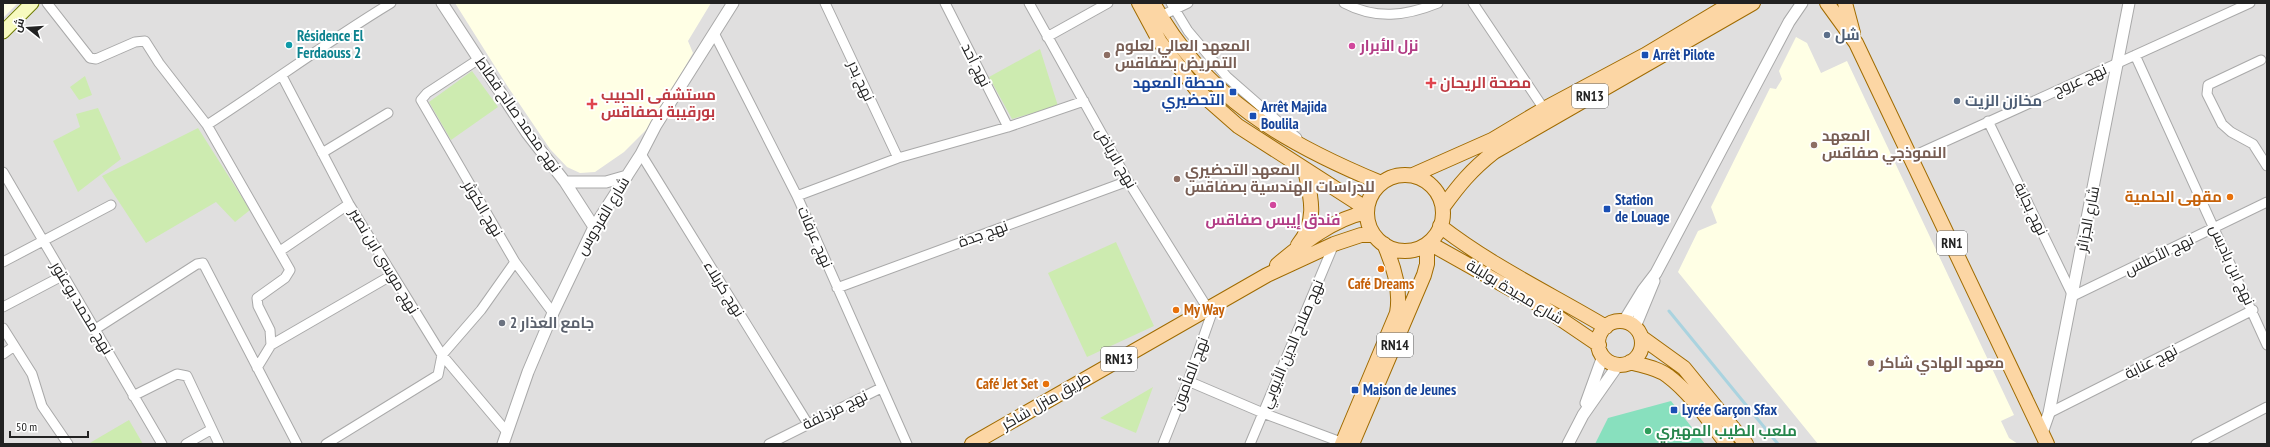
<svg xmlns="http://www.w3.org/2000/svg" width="2270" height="447" viewBox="0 0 2270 447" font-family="'PT Sans Narrow',Cairo,sans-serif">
  <rect width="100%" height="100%" fill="#f2efe9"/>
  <path fill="#e0dfdf" d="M3,3H2267V444H3Z"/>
  <path fill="#ffffe5" d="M3,3H18L3,18Z
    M455,3H711L688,41L693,53L651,125L624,152L595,172L580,173L567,167L550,149L506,84Z
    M1796,37L1807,43L1821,73L1847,61L2014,415L2001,421L2009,438L2018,444H1818L1678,272L1698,231L1717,223L1711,207L1770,88L1776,89L1782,79L1779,71Z"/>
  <path fill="#cdebb0" d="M1040,49L1058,106L1012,119L989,77Z
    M472,71L498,107L451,140L429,102Z
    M85,76L92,95L79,100L70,87Z
    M98,108L121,159L78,192L53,141L80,127L76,114Z
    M198,128L250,210L235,222L216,202L146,243L102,176Z
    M1116,242L1154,326L1087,357L1048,273Z
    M1153,387L1136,433L1100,418Z
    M129,420L143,444H88Z"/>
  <path fill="#88e0be" d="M1671,401L1705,444H1595L1608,418Z"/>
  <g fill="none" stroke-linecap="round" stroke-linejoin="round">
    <path stroke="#aad3df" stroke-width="3" d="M1669,311L1778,444"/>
    <defs>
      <path id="minor" d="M47,3L90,58L96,59L135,42L145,41L159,63L207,125C269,85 328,41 391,3
        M825,3L898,158
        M945,3L1008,127
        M1029,3L1128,181L1208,309
        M1171,3L1188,31L1227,77L1297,138
        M1344,3C1376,20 1406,16 1438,3
        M1473,3L1544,109
        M1161,16L1188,3
        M714,33L797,196L907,444
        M1047,37L1108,3
        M2135,55L2267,345
        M479,59L427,93L421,100L515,262L553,313
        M2261,60L2208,85L2207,94L2222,124L2231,132L2253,144L2267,166
        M282,76L349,204L442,355L507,432
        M1988,121L2073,296L2267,202
        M207,125L290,270L285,278L257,298L258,306L270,330L271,345
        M322,153L388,113
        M641,154L808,424
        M1911,157L2250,3
        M3,172L162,444
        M797,196L898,158L1008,127L1084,101
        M280,251L349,204
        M3,262L111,205
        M837,288L1128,181
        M3,307L62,276
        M3,328L32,374L42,406L68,444
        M94,330L197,264L203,263L297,444
        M3,354L13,347
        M257,368L271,345L392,275
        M1188,381L1263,413L1346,444
        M133,396L177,374L187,376L219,444
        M2049,413L2253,310
        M186,444L212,429
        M326,444L438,375L442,355L481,310L515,262
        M769,444L881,388
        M1163,444L1188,381L1215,304
        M1250,444L1334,244
        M2196,444L2267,407"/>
      <path id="tertiary" d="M442,3L527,133L565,182L594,227
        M565,182H606L627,176
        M1624,321L1643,290L1656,273L1789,22L1802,3
        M1635,327L1654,281
        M1586,403L1603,356
        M2042,433L2049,413L2129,3
        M503,444L528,372L553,313L594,227L641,154L656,125L733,3
        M1568,444L1583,415L1618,365"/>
      <path id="secondary" d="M3,32L32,3"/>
      <path id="primary" d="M1139,3L1160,42L1197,90L1238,126L1367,209
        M1153,3C1205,98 1284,143 1381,183
        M1827,3L1856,43L2047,444
        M1845,3L1853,33
        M1413,175L1492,140L1544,109L1645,55L1732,3
        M1367 213a38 38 0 1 1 76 0a38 38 0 1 1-76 0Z
        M1443,207C1459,185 1471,170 1494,152L1753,3
        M1440,226C1493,267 1549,293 1606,327
        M1429,243L1543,307L1599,345
        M1298,245C1318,221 1311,197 1305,170
        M1277,265C1303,243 1333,219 1367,212
        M1598 343a22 22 0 1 1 44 0a22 22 0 1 1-44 0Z
        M1641,337L1684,368L1746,444
        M1630,362C1643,366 1658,368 1668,376C1691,393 1709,421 1727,444
        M972,444L1267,275L1334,244L1361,235H1374
        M1342,444L1397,313C1401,291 1393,264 1384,244
        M1352,444L1424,275L1427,264V244"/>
    </defs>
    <use href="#minor" stroke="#a9a9a9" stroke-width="11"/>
    <use href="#tertiary" stroke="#a9a9a9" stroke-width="13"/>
    <use href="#secondary" stroke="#707d05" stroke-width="15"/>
    <use href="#primary" stroke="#a06b00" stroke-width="16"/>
    <use href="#minor" stroke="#fff" stroke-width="9"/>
    <use href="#tertiary" stroke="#fff" stroke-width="11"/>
    <use href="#secondary" stroke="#f7fabf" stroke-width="13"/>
    <use href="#primary" stroke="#fcd6a4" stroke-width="14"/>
  </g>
  <g fill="#5c6f8a" stroke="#fff" stroke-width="1.5">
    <circle cx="1827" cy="35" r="4"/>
    <circle cx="1957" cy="101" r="4"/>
  </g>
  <circle fill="#0f9aa8" stroke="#fff" stroke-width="1.5" cx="289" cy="45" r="4"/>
  <g fill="#d1479c" stroke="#fff" stroke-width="1.5">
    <circle cx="1352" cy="46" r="4"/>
    <circle cx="1273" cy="205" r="4"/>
  </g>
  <g fill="#8d6e63" stroke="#fff" stroke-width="1.5">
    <circle cx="1107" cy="55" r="4"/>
    <circle cx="1814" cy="145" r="4"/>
    <circle cx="1177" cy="179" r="4"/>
    <circle cx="1871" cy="363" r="4"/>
  </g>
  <g fill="#1a4fb4" stroke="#fff" stroke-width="1.5">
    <rect x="1641" y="51" width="8" height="8" rx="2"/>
    <rect x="1229" y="88" width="8" height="8" rx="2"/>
    <rect x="1249" y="112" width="8" height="8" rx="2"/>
    <rect x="1603" y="205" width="8" height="8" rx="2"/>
    <rect x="1351" y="386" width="8" height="8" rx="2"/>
    <rect x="1670" y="406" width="8" height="8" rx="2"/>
  </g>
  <g fill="#e0444e" stroke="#fff" stroke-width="1.5">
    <path d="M1429 77h4v4h4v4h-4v4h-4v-4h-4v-4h4z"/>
    <path d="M590 98h4v4h4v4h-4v4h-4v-4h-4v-4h4z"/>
  </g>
  <g fill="#e8710a" stroke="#fff" stroke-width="1.5">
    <circle cx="2230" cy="197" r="4"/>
    <circle cx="1381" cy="269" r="4"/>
    <circle cx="1176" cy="310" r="4"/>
    <circle cx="1046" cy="384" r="4"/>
  </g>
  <circle fill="#6b7280" stroke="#fff" stroke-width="1.5" cx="502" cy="323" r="4"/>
  <circle fill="#2e9e5b" stroke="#fff" stroke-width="1.5" cx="1648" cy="431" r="4"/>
  <g text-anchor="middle" stroke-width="4" stroke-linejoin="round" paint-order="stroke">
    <g fill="#fff" stroke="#646464" stroke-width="1">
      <rect x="1572" y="84" width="36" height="24" rx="3"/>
      <rect x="1937" y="231" width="30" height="24" rx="3"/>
      <rect x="1377" y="333" width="36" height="24" rx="3"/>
      <rect x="1101" y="347" width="36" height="24" rx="3"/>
    </g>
    <g font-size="14" font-weight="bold" fill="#222">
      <text x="1590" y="101">RN13</text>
      <text x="1952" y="248">RN1</text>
      <text x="1395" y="350">RN14</text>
      <text x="1119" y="364">RN13</text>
    </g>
    <g font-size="15" font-weight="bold" fill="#4e5e75" stroke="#fff" text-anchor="start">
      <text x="1835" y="40">شل</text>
      <text x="1965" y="106">مخازن الزيت</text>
    </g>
    <g font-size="15" font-weight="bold" fill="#0d838f" stroke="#fff" text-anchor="start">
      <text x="297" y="41">Résidence El<tspan x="297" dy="17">Ferdaouss 2</tspan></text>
    </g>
    <g font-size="15" font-weight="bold" fill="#785e54" stroke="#fff" text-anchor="start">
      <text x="1115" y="51">المعهد العالي لعلوم<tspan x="1115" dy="17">التمريض بصفاقس</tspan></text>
      <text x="1822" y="141">المعهد<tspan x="1822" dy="17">النموذجي صفاقس</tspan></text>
      <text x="1185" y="175">المعهد التحضيري<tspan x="1185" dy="17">للدراسات الهندسية بصفاقس</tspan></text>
      <text x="1879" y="368">معهد الهادي شاكر</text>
    </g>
    <g font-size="15" font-weight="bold" fill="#b23c85" stroke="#fff" text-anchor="start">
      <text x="1360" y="51">نزل الأبرار</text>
      <text x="1273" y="225" text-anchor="middle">فندق إيبس صفاقس</text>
    </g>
    <g font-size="15" font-weight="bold" fill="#164399" stroke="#fff" text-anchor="start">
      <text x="1653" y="60">Arrêt Pilote</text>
      <text x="1225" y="88" text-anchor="end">محطة المعهد<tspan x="1225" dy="17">التحضيري</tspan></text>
      <text x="1261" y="112">Arrêt Majida<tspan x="1261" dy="17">Boulila</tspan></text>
      <text x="1615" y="205">Station<tspan x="1615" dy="17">de Louage</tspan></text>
      <text x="1363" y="395">Maison de Jeunes</text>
      <text x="1682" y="415">Lycée Garçon Sfax</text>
    </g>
    <g font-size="15" fill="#222" stroke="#fff">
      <text transform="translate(976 65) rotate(63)" y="5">نهج أحد</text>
      <text transform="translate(2080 80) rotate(-24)" y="5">نهج عروج</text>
      <text transform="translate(861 81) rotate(65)" y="5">نهج بدر</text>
      <text transform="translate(518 115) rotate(55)" y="5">نهج محمد صالح قطاط</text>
      <text transform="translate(1116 158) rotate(60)" y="5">نهج الرياض</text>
      <text transform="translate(483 209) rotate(59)" y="5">نهج الكوثر</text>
      <text transform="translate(2031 209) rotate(64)" y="5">نهج بجاية</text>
      <text transform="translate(603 216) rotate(-59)" y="5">شارع الفردوس</text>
      <text transform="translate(2088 219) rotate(-79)" y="5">شارع الجزائر</text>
      <text transform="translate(983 234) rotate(-20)" y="5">نهج جدة</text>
      <text transform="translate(815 237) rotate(66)" y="5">نهج عرفات</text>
      <text transform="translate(2159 255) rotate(-26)" y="5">نهج الأطلس</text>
      <text transform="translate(384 261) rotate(59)" y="5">نهج موسى ابن نصير</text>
      <text transform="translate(2232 265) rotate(65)" y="5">نهج ابن باديس</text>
      <text transform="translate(724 289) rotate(58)" y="5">نهج كربلاء</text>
      <text transform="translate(1515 292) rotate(31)" y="5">شارع مجيدة بوليلة</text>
      <text transform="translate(82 308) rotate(59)" y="5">نهج محمد بوعتور</text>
      <text transform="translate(1292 344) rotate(-67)" y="5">نهج صلاح الدين الأيوبي</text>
      <text transform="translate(2151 362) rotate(-27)" y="5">نهج عنابة</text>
      <text transform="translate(1190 374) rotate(-69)" y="5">نهج المأمون</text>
      <text transform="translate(1046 401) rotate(-30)" y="5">طريق منزل شاكر</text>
      <text transform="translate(835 410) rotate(-26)" y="5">نهج مزدلفة</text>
    </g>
    <g font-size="15" font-weight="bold" fill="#be3a42" stroke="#fff" text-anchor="start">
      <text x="1440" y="88">مصحة الريحان</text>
      <text x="601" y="100">مستشفى الحبيب<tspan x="601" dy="17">بورقيبة بصفاقس</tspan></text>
    </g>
    <g font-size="15" font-weight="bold" fill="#c56008" stroke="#fff" text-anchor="end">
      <text x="2222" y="202">مقهى الحلمية</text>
      <text x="1381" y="289" text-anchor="middle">Café Dreams</text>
      <text x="1184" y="315" text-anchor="start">My Way</text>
      <text x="1038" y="389">Café Jet Set</text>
    </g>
    <g font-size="15" font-weight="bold" fill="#5b616d" stroke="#fff" text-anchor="start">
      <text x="510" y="328">جامع العذار 2</text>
    </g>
    <g font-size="15" font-weight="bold" fill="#27864d" stroke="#fff" text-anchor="start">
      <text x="1656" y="436">ملعب الطيب المهيري</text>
    </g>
  </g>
  <rect width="2270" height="447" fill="none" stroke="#222222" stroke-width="8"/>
  <g transform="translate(28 28) rotate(287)" stroke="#ffffff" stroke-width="3" paint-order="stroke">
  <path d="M0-3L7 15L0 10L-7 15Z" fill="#222222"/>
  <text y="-6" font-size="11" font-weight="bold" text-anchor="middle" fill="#222222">ش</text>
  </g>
  <path d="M10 431v6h78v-6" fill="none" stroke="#222222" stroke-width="2"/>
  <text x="16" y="431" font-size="12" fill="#222222" stroke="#ffffff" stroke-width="3" paint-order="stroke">50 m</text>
</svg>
